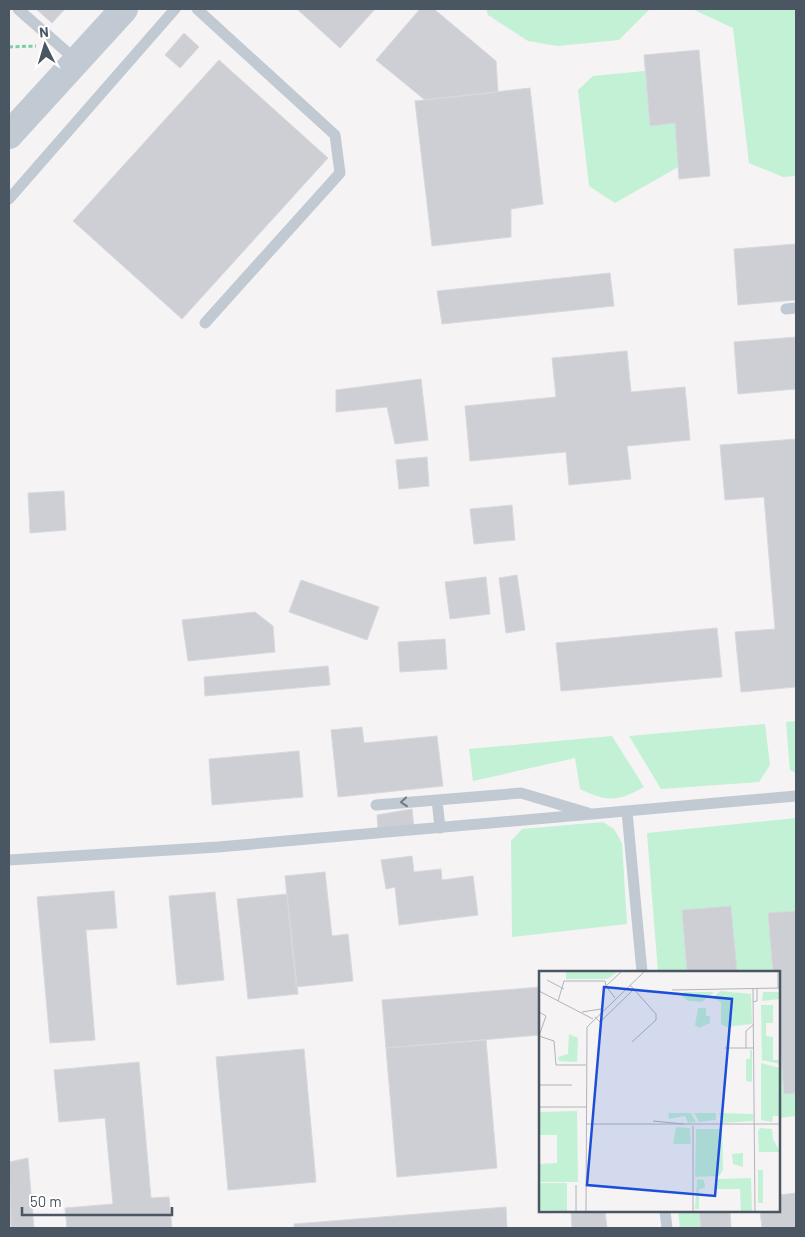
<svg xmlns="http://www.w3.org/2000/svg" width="805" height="1237" viewBox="0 0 805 1237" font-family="Barlow,sans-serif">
  <rect width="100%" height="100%" fill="#f5f3f3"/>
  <path fill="#c3f1d5" d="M486,9H650L619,40L557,46L528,41L488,15Z
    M692,9H796V176L783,177L749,163L733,28Z
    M645,71L650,125L675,123L678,167L615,203L589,186L578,90L593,76Z
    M796,721V773L790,770L786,722Z
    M765,724L770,765L759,782L661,789L629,736Z
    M612,736L644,787C617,802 608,802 580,789L575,758L473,781L469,749Z
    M796,818V1116L779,1118V972H658L647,833Z
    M603,822L614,829L622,843L627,924L512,937L511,841L522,829Z
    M678,1211H699L701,1228H680Z"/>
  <path fill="#cdcfd5" stroke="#d7d9de" d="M36,9H65L52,23Z
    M297,9H375L340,48Z
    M420,9H434L496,61L498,92L425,100L376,60Z
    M184,33L199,47L180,68L165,55Z
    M699,50L710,176L679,179L675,123L650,126L644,55Z
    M219,60L328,158L182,319L73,221Z
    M530,88L543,204L511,209V237L432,246L415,101Z
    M796,244V300L738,305L734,249Z
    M610,273L614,306L442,324L437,291Z
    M796,337V389L738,394L734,342Z
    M627,351L631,392L685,387L690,440L627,446L631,479L569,485L566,452L470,461L465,406L556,397L552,358Z
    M421,379L428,440L395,444L387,407L336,412V390Z
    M796,439V687L741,692L735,632L775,629L764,497L725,500L720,445Z
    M427,457L429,486L399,489L396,460Z
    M64,491L66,530L30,533L28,493Z
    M512,505L515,540L474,544L470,509Z
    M517,575L525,630L506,633L499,578Z
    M486,577L490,614L450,619L445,582Z
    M301,580L379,607L367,640L289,612Z
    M255,612L273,626L275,652L188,661L182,620Z
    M717,628L722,677L561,691L556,643Z
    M445,639L447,669L400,672L398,642Z
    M328,666L330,685L205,696L204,677Z
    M362,727L364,743L437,736L443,786L338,797L331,730Z
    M299,751L303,797L212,805L209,759Z
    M412,809L414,828H378L377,815Z
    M412,856L414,872L441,869L442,880L473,876L478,915L399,925L395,887L386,889L381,860Z
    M325,872L332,936L348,934L353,981L296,987L285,876Z
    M114,891L117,928L86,930L95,1040L50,1043L37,897Z
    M215,892L224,980L177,985L169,896Z
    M287,894L298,994L248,999L237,899Z
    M731,906L737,972H687L682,910Z
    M796,911V1093L784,1094L779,1031V972H773L768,913Z
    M540,987V1035L386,1048L382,1000Z
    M486,1040L497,1168L397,1177L386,1048Z
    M304,1049L316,1182L228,1190L216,1057Z
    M139,1062L151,1198L169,1197L172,1228H67L65,1208L113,1204L105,1118L59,1122L54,1070Z
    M28,1158L34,1228H11L9,1162Z
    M796,1193V1228H762L760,1211H779V1195Z
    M506,1207L507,1228H294V1224Z
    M571,1211H605L607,1228H572Z
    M699,1211H730L731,1228H701Z"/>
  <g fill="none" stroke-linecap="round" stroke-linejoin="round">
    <path stroke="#7ad0a6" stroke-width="3" stroke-dasharray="4 2.5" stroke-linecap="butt" d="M9,47L36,46"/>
    <path stroke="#c1cad2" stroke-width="11" d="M18,9L77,61
      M197,9L335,135L340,173L205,323
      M9,199L175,9
      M786,309L796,308
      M437,800L440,828
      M376,805L521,793L588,813
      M627,812L642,972
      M9,860L218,847L796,796
      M665,1211L667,1228"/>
    <path stroke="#c1cad2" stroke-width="28" d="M9,135L124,9"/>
  </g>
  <defs><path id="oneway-chevron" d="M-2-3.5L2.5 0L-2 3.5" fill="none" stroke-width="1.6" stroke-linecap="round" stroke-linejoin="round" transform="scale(1.25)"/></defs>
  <use stroke="#6e7983" href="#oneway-chevron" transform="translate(404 802) rotate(175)"/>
  <g transform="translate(539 971)">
    <rect width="241" height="241" fill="#f5f3f3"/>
    <path d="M27,0H79L69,8H27ZM181,20L212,23L213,53L187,56L182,53V31L174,27ZM145,21H175L163,31L149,30L143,25ZM224,21H241V28L223,30ZM222,34H234V52H227V65L234,66V89H241V93L223,89ZM159,37H167V45H171V52L160,57L156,54ZM30,63L39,67L38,91L20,90L19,86L29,83ZM211,79H213V111L207,110V88H211ZM222,92L241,97V151L239,145H234L233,151L222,149ZM38,140L39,211H0V193L18,192V164H0V141ZM129,142H152L157,151L149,152L146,145L130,148ZM155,142H177V149L160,151ZM180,142L214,143V150L183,152ZM137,156L151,157L152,173H134ZM221,157L233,158L234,168L241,181H220L219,160ZM157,158H183L184,199L180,205L156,206ZM204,182V196L194,193L193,183ZM219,199H224V232H219ZM212,207L213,241H202L201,218H177L179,208ZM158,208L165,209L166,217L160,218V238H156ZM0,212H28V240L0,239Z" fill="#c3f1d5"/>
    <path fill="none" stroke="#b1b4b9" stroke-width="1" d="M8,9L25,18M91,14L117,43V49L93,71M239,17V0M214,18L216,242M133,19L242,17M0,20L54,48M76,27L67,15L83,0M19,30L25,10H66L67,15M214,31L218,30V18M0,41L7,45L0,65M43,41L62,38M56,46L61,51L95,18M0,65L15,70L17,94H47M186,77H215M207,77V60L215,53M0,114H33M0,136H47M114,150L145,153M47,153H242M154,155V242M37,214V242M47,242L48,56L106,0"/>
    <path fill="#1d4ed8" fill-opacity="0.15" stroke="#1d4ed8" stroke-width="2.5" d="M65,16L193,28L176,225L48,214Z"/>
    <rect width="241" height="241" fill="none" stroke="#4a5661" stroke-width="2.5"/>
  </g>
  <rect width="805" height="1237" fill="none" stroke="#4a5661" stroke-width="20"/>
  <g transform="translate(45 45) rotate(355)" stroke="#ffffff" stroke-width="4" paint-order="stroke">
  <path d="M0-4L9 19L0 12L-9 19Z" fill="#4a5661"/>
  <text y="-8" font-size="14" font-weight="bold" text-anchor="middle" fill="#4a5661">N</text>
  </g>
  <path d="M22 1207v8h150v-8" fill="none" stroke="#4a5661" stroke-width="2.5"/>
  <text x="30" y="1207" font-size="15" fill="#4a5661" stroke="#ffffff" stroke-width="4" paint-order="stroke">50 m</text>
</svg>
